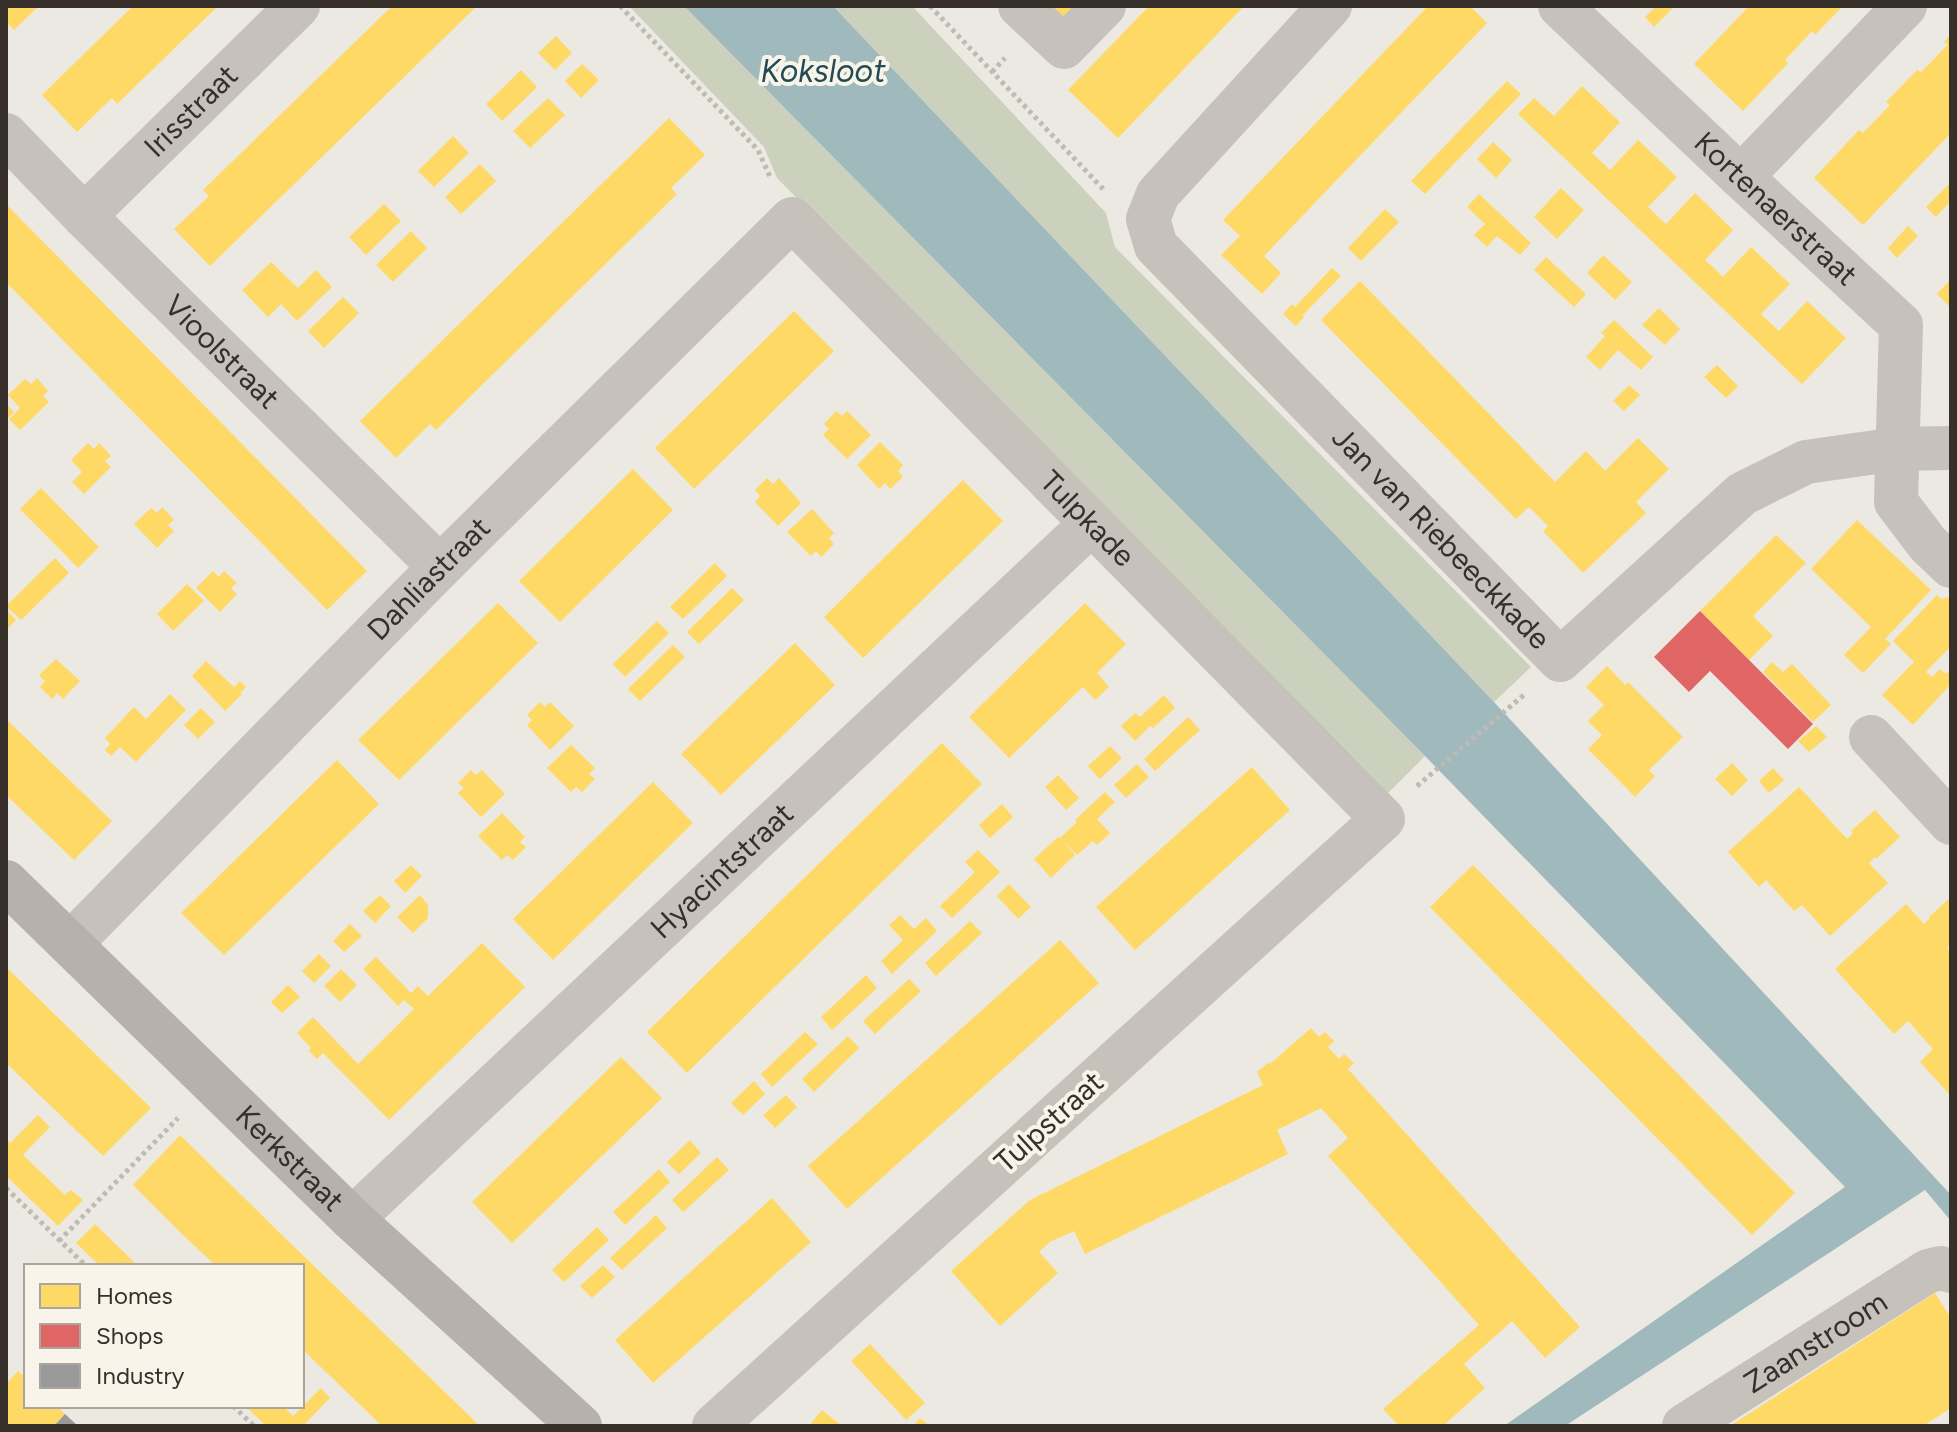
<svg xmlns="http://www.w3.org/2000/svg" width="1957" height="1432" viewBox="0 0 1957 1432" font-family="Figtree,sans-serif">
  <rect width="100%" height="100%" fill="#ece9e2"/>
  <path fill="#cbd1bd" d="M629,6H684L1425,756L1386,795L777,178L764,147Z
    M833,6H912L1106,213L1115,247L1531,667L1494,702Z"/>
  <path fill="#a0b9bc" d="M684,6H833L1494,702L1951,1195V1221L1925,1190L1565,1426H1504L1845,1187L1425,756Z"/>
  <path fill="#ffd966" d="M6,6H39L14,30L6,22Z
    M133,6H218L117,104L112,98L77,132L42,95Z
    M392,6H477L210,266L174,229L209,196L203,190Z
    M1049,6H1080L1065,22Z
    M1149,6H1244L1118,138L1068,90Z
    M1428,6H1470L1487,23L1264,256L1281,273L1262,294L1221,255L1240,236L1223,220Z
    M1656,6H1675L1654,27L1645,17Z
    M1749,6H1843L1815,35L1812,31L1785,60L1788,63L1743,111L1694,64Z
    M1951,34V133L1863,225L1814,178L1859,130L1863,133L1890,105L1886,102L1917,70L1921,72L1934,59L1948,44L1944,42Z
    M556,36L572,53L555,70L538,53Z
    M582,64L599,80L581,98L565,81Z
    M521,70L537,87L502,121L486,104Z
    M1507,81L1521,94L1425,194L1411,181Z
    M1582,86L1620,122L1592,153L1610,170L1638,140L1677,177L1648,207L1666,224L1695,193L1733,230L1705,260L1714,268L1723,277L1751,247L1790,284L1761,314L1779,331L1807,301L1846,338L1802,384L1518,114L1534,98L1554,116Z
    M548,98L565,115L530,148L513,131Z
    M669,118L705,155L671,188L677,194L436,430L430,424L396,458L360,421Z
    M453,136L469,153L434,187L418,171Z
    M1493,142L1512,160L1496,178L1477,159Z
    M480,164L496,181L461,214L445,197Z
    M1951,182V201L1936,217L1926,207Z
    M1561,188L1584,210L1557,239L1534,217Z
    M1479,194L1531,243L1520,255L1497,236L1487,247L1474,235L1485,224L1467,207Z
    M6,204L367,571L327,610L6,282Z
    M384,204L401,221L366,255L349,237Z
    M1385,209L1399,222L1361,261L1348,248Z
    M1908,226L1918,236L1897,258L1888,248Z
    M411,231L427,248L393,282L376,265Z
    M1603,255L1632,282L1615,300L1587,273Z
    M1546,257L1586,294L1574,307L1534,270Z
    M271,262L298,288L316,270L332,287L297,321L281,304L268,317L242,290Z
    M1332,268L1341,276L1303,315L1304,317L1296,326L1283,314L1292,304L1295,307Z
    M1951,279V308L1937,294Z
    M1360,281L1555,482L1586,451L1605,471L1638,438L1669,469L1636,502L1646,513L1583,573L1543,531L1548,526L1529,507L1516,519L1321,320Z
    M343,297L359,313L324,348L308,331Z
    M1659,308L1680,329L1665,345L1642,325Z
    M794,311L834,351L694,489L655,448Z
    M1614,320L1653,357L1641,370L1618,350L1600,370L1586,357L1605,336L1601,333Z
    M1717,365L1738,386L1726,398L1704,377Z
    M37,378L48,391L43,396L49,402L20,430L9,419L20,408L8,395L25,379L31,384Z
    M1629,385L1640,395L1624,411L1613,401Z
    M6,404L14,412L6,420Z
    M836,411L842,416L847,411L871,435L847,459L823,435L829,429L824,424Z
    M880,442L903,465L898,471L903,477L890,489L885,483L879,489L857,465Z
    M88,443L94,449L99,443L106,450L111,456L105,461L111,467L84,494L72,482L82,472L71,460Z
    M633,469L673,510L560,622L519,581Z
    M767,478L773,484L779,478L801,503L778,526L755,502L760,496L755,490Z
    M963,480L1003,521L863,658L824,617Z
    M41,488L99,547L78,568L20,509Z
    M162,507L174,520L168,525L174,531L157,548L134,524L151,508L157,513Z
    M812,509L834,533L829,538L834,544L821,557L816,551L811,556L787,532Z
    M1857,520L1931,590L1885,639L1891,644L1863,673L1844,655L1871,627L1811,569Z
    M1776,535L1806,563L1753,616L1773,636L1749,660L1700,611Z
    M55,558L69,573L21,620L6,606Z
    M715,563L727,576L683,619L670,607Z
    M213,571L219,577L224,571L237,583L231,588L237,594L220,612L196,588Z
    M187,584L204,601L173,631L157,614Z
    M732,588L744,600L699,644L687,632Z
    M1937,595L1941,599L1949,597L1951,599V646L1926,672L1932,677L1940,669L1946,674L1951,669V684L1913,725L1882,695L1914,662L1893,641Z
    M498,603L538,643L399,780L358,740Z
    M1085,603L1126,644L1097,673L1109,687L1095,700L1083,687L1009,758L969,717Z
    M6,610L16,620L6,630Z
    M657,621L669,633L625,677L613,664Z
    M795,643L835,685L721,795L681,754Z
    M673,645L685,657L640,701L628,689Z
    M56,659L80,681L63,699L57,693L52,699L40,687L45,681L39,675Z
    M206,661L234,687L240,681L246,687L240,693L242,694L225,711L192,676Z
    M1772,662L1783,672L1792,664L1831,705L1813,722L1763,672Z
    M1607,666L1625,685L1628,682L1683,737L1649,770L1655,776L1635,797L1588,749L1602,735L1588,721L1604,705L1586,687Z
    M170,694L186,710L136,762L120,747L111,756L105,750L110,744L105,738L134,707L146,719Z
    M1164,695L1175,708L1153,728L1150,726L1135,741L1121,726L1135,713L1140,717Z
    M540,702L545,707L550,702L574,726L550,750L527,725L532,720L527,715Z
    M201,708L215,722L198,739L184,725Z
    M1188,717L1200,730L1155,771L1144,759Z
    M6,719L112,821L74,860L6,795Z
    M1816,726L1827,737L1809,752L1798,741Z
    M942,743L982,784L687,1073L647,1032Z
    M571,745L595,768L589,774L595,779L582,792L576,787L571,792L547,768Z
    M1110,746L1122,758L1100,779L1088,766Z
    M337,760L379,804L224,955L181,913Z
    M1732,763L1748,780L1732,796L1715,779Z
    M1137,764L1149,777L1126,798L1114,785Z
    M1252,767L1290,810L1135,950L1096,907Z
    M1773,768L1784,780L1769,793L1759,781Z
    M471,770L476,775L482,770L505,794L481,817L458,793L464,788L458,783Z
    M1058,775L1079,798L1066,810L1045,787Z
    M653,782L693,823L553,960L513,919Z
    M1799,787L1847,839L1853,833L1851,831L1875,810L1900,837L1876,859L1875,857L1869,863L1888,883L1830,936L1802,905L1794,911L1766,880L1759,887L1728,852Z
    M1105,792L1115,802L1097,819L1110,833L1097,845L1093,841L1077,855L1062,840L1075,855L1051,878L1034,859L1058,837L1060,838L1077,822L1075,820Z
    M1002,804L1013,817L990,838L979,825Z
    M502,813L525,837L520,842L526,847L513,860L507,855L502,860L478,836Z
    M978,850L1000,872L952,918L940,906L975,872L965,862Z
    M411,865L422,876L405,893L394,881Z
    M1473,865L1795,1193L1752,1235L1430,907Z
    M1009,884L1031,907L1018,919L997,896Z
    M380,895L391,906L375,923L363,911Z
    M420,895L428,905V918L413,933L397,917Z
    M1951,897V944L1947,948L1951,953V1096L1920,1062L1933,1049L1908,1021L1894,1034L1835,969L1906,904L1924,924L1930,918L1929,917Z
    M900,915L914,929L926,918L937,931L892,974L881,961L903,940L889,925Z
    M970,921L982,933L936,976L925,963Z
    M350,924L362,936L344,952L333,941Z
    M1060,940L1099,983L847,1209L808,1166Z
    M482,943L525,987L389,1120L323,1053L317,1059L309,1051L311,1048L297,1033L313,1017L358,1064L414,1009L404,1000L398,1006L363,969L376,957L411,993L418,986L428,996Z
    M319,954L331,966L314,983L302,971Z
    M6,967L151,1108L103,1156L6,1063Z
    M341,969L357,985L340,1002L324,986Z
    M866,975L877,988L832,1030L821,1017Z
    M909,979L921,991L875,1034L863,1021Z
    M288,985L300,997L282,1013L271,1002Z
    M1311,1028L1319,1037L1325,1032L1334,1041L1328,1047L1339,1059L1344,1054L1354,1063L1348,1069L1580,1327L1545,1358L1512,1321L1464,1364L1485,1388L1443,1426H1399L1383,1409L1479,1325L1328,1156L1348,1138L1321,1108L1277,1130L1288,1154L1085,1254L1074,1231L1050,1242L1039,1252L1058,1273L1000,1326L951,1271L1030,1200L1263,1085L1257,1072L1269,1062L1270,1064Z
    M805,1032L818,1044L772,1087L761,1074Z
    M848,1036L859,1048L814,1092L802,1079Z
    M621,1057L662,1098L512,1243L472,1202Z
    M754,1081L765,1094L743,1115L731,1103Z
    M786,1095L797,1107L775,1128L763,1115Z
    M38,1115L50,1127L23,1155L65,1195L71,1190L83,1200L58,1226L6,1176V1139L10,1143Z
    M180,1135L284,1237L480,1426H382L302,1349V1266H216L184,1236L133,1185Z
    M690,1140L701,1153L679,1174L667,1162Z
    M717,1157L729,1170L683,1212L672,1200Z
    M659,1169L670,1182L625,1225L613,1212Z
    M772,1198L811,1242L653,1383L615,1340Z
    M656,1215L667,1228L622,1270L610,1258Z
    M95,1224L138,1266H100L76,1243Z
    M597,1227L609,1240L564,1282L552,1270Z
    M603,1265L615,1277L592,1298L580,1286Z
    M1935,1293L1951,1318V1408L1923,1426H1730Z
    M870,1344L925,1403L906,1420L851,1361Z
    M18,1371L26,1378V1406H56L65,1414L54,1426H6V1384Z
    M321,1388L330,1398L303,1426H266L245,1406H283L293,1416Z
    M822,1410L842,1426H809Z
    M920,1418L930,1426H913Z"/>
  <path fill="#e06666" d="M1700,611L1813,724L1788,749L1710,671L1689,692L1654,657Z"/>
  <path fill="#999" d="M65,1414L78,1426H54Z"/>
  <g fill="none" stroke-linecap="round" stroke-linejoin="round">
    <path stroke="#bebab4" stroke-width="5" stroke-dasharray="4 4" stroke-linecap="butt" d="M620,6L758,150L771,179
      M930,6L1105,191
      M992,72L1005,58
      M1417,786L1525,694
      M6,1188L86,1266
      M59,1241L178,1118
      M233,1406L254,1426"/>
    <g stroke="#c6c1bb" stroke-width="44">
      <path d="M1020,6L1064,47L1104,6"/>
      <path id="s1" d="M1330,6L1158,194L1148,219L1156,246L1560,660L1742,494L1806,462L1897,449L1951,448"/>
      <path id="s2" d="M1560,6L1741,177L1901,325L1896,502L1928,544L1951,566"/>
      <path id="s3" d="M6,135L84,216L440,567"/>
      <path d="M1741,177L1905,6"/>
      <path id="s4" d="M84,216L298,6"/>
      <path d="M1871,737L1951,823"/>
      <path id="s5" d="M70,944L440,567L792,219L1383,819L714,1426"/>
      <path id="s6" d="M352,1219L1091,524"/>
      <path id="s7" d="M1684,1426L1928,1271L1941,1268L1951,1271"/>
    </g>
    <path stroke="#b6b1ac" stroke-width="44" id="s8" d="M6,882L352,1219L580,1426"/>
  </g>
  <g text-anchor="middle" stroke-width="8" stroke-linejoin="round" paint-order="stroke">
    <g font-size="30" fill="#362f2a" stroke="#f8f4ea">
      <text dy="10" stroke="none"><textPath href="#s4" startOffset="150">Irisstraat</textPath></text>
      <text dy="10" stroke="none"><textPath href="#s2" startOffset="296">Kortenaerstraat</textPath></text>
      <text dy="10" stroke="none"><textPath href="#s3" startOffset="306">Vioolstraat</textPath></text>
      <text dy="10" stroke="none"><textPath href="#s5" startOffset="1444">Tulpkade</textPath></text>
      <text dy="10" stroke="none"><textPath href="#s1" startOffset="718">Jan van Riebeeckkade</textPath></text>
      <text dy="10" stroke="none"><textPath href="#s5" startOffset="512">Dahliastraat</textPath></text>
      <text dy="10" stroke="none"><textPath href="#s6" startOffset="508">Hyacintstraat</textPath></text>
      <text transform="translate(1049 1122) rotate(-42)" y="10">Tulpstraat</text>
      <text dy="10" stroke="none"><textPath href="#s8" startOffset="396">Kerkstraat</textPath></text>
      <text dy="10" stroke="none"><textPath href="#s7" startOffset="156">Zaanstroom</textPath></text>
    </g>
    <g font-size="32" font-style="italic" fill="#224b54" stroke="#f8f4ea">
      <text x="823" y="82">Koksloot</text>
    </g>
  </g>
  <rect width="1957" height="1432" fill="none" stroke="#362f2a" stroke-width="16"/>
  <rect x="24" y="1264" width="280" height="144" fill="#f8f4ea" stroke="#aaa59d" stroke-width="2"/>
  <rect x="40" y="1284" width="40" height="24" fill="#ffd966" stroke="#aaa59d" stroke-width="2"/>
  <text x="96" y="1304" font-size="24" fill="#362f2a">Homes</text>
  <rect x="40" y="1324" width="40" height="24" fill="#e06666" stroke="#aaa59d" stroke-width="2"/>
  <text x="96" y="1344" font-size="24" fill="#362f2a">Shops</text>
  <rect x="40" y="1364" width="40" height="24" fill="#999999" stroke="#aaa59d" stroke-width="2"/>
  <text x="96" y="1384" font-size="24" fill="#362f2a">Industry</text>
</svg>
